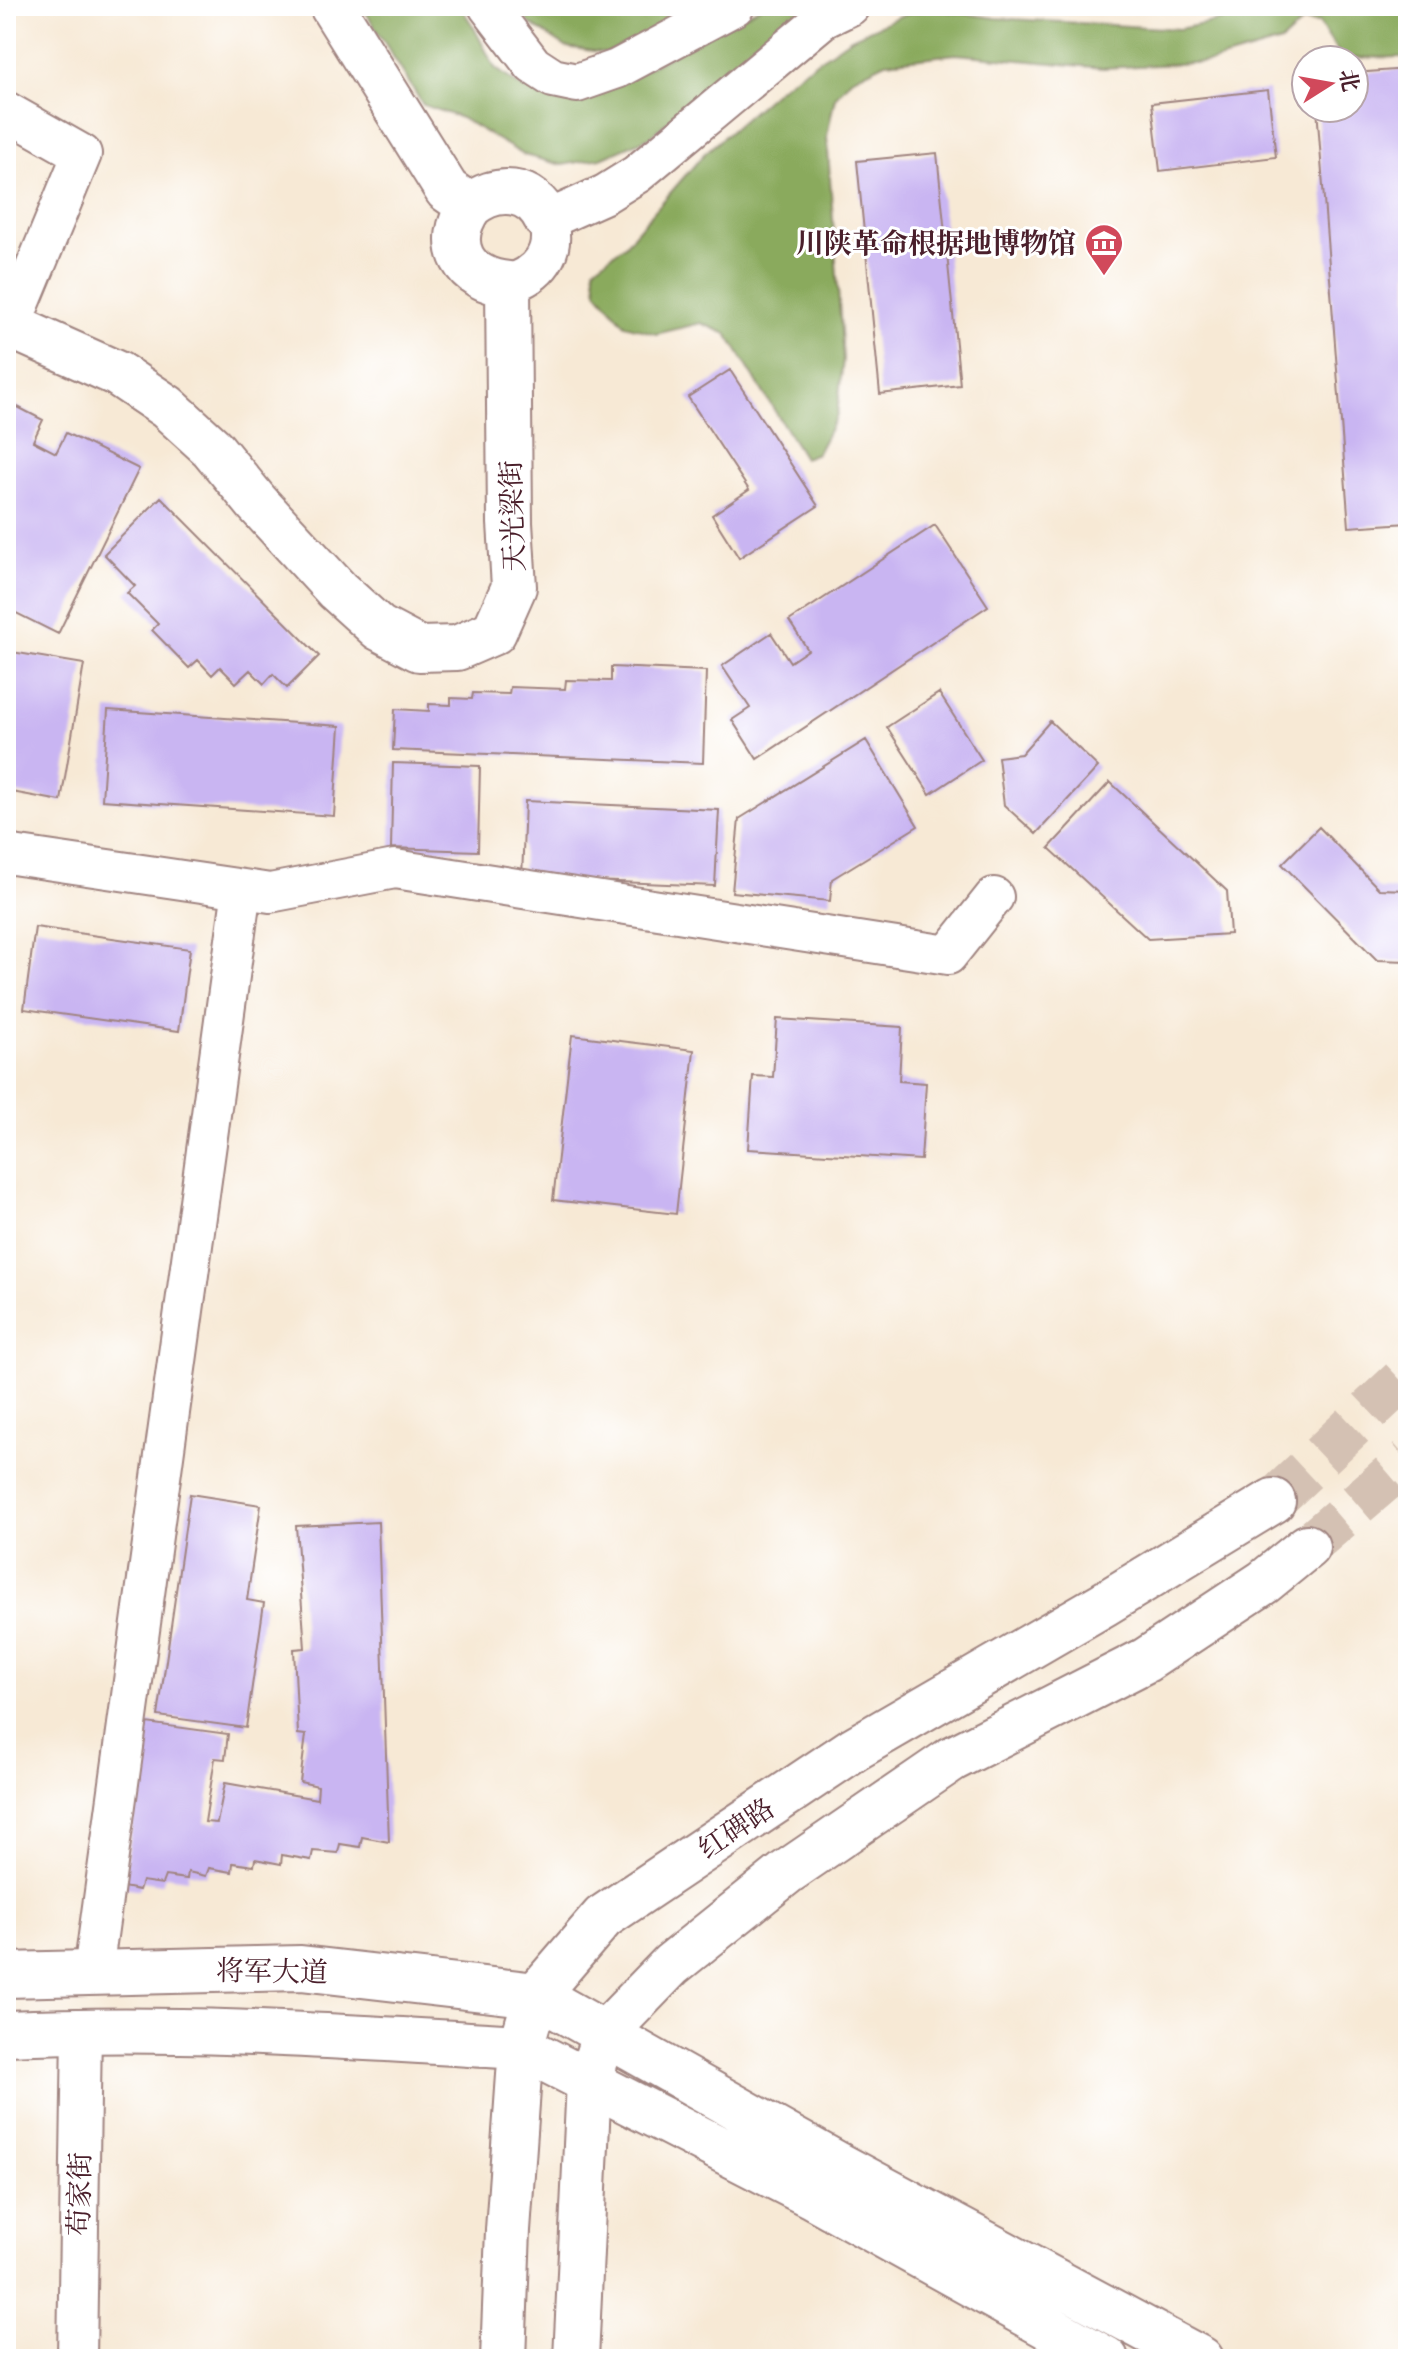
<svg xmlns="http://www.w3.org/2000/svg" width="1414" height="2365" viewBox="0 0 1414 2365" font-family="'Libre Caslon Text','Noto Serif SC',serif">
  <rect width="100%" height="100%" fill="#fff"/>
  <filter id="ink" filterUnits="userSpaceOnUse"><feTurbulence type="fractalNoise" baseFrequency=".0125" numOctaves="2"/><feDisplacementMap in="SourceGraphic" scale="16" xChannelSelector="R" yChannelSelector="G"/><feConvolveMatrix kernelMatrix="1 2 1 2 8 2 1 2 1" color-interpolation-filters="sRGB"/></filter>
  <filter id="wash" filterUnits="userSpaceOnUse"><feTurbulence type="fractalNoise" baseFrequency=".006" numOctaves="4" result="noise"/><feDisplacementMap in="SourceGraphic" scale="32" xChannelSelector="R" yChannelSelector="G"/><feGaussianBlur stdDeviation="1.8" result="paint"/><feColorMatrix in="noise" values="0 0 0 0 0 0 0 0 0 0 0 0 0 0 0 0 0 1.4 0 .05"/><feComposite in="paint" operator="in"/></filter>
  <g filter="url(#wash)">
    <rect width="100%" height="100%" fill="#f7e9d5"/>
    <path fill="#8aaa5d" stroke="#6a6444" stroke-width="2" d="M362,6H460L473,26L495,68L521,87L550,98L587,97L621,82L762,6H817L700,93L650,137L601,158L562,165L524,155L461,118L423,105Z
      M517,6H705L606,53L566,47L529,23Z
      M1245,6H1408V57L1342,58L1319,23L1303,22L1281,42L1211,62L1103,68L956,54L886,62L851,79L835,97L827,136L843,359L837,415L817,453L804,458L727,334L701,323L656,334L625,325L597,291L594,268L625,245L704,154L783,85L851,38L900,16L930,9L996,18L1179,29L1227,19Z"/>
    <g id="blocks">
      <path fill="#c9b5f2" d="M1408,69V523L1349,527L1317,108H1354V73Z
        M1268,90L1276,157L1160,171L1152,103Z
        M937,153L960,385L880,394L857,161Z
        M730,370L818,506L739,558L712,515L749,490L688,397Z
        M6,401L43,420L33,441L56,453L66,433L139,469L58,634L6,608Z
        M161,497L319,656L287,688L273,674L264,684L250,670L236,683L220,667L212,675L198,660L189,668L152,630L158,624L127,593L135,586L104,554Z
        M935,525L988,606L757,759L732,720L750,708L722,666L771,633L790,662L808,650L789,621Z
        M6,651L84,664L61,801L6,791Z
        M611,667L706,671L703,763L393,750L395,709L429,711V704L451,705V698L472,699L473,693L509,694L510,687L565,689L566,680L611,681Z
        M939,693L982,760L930,794L887,727Z
        M108,710L340,726L334,816L102,800Z
        M1050,721L1098,767L1036,834L1004,805L998,757L1021,754Z
        M866,740L918,826L832,879L830,901L732,892L739,819Z
        M393,763L480,766L478,851L391,848Z
        M1110,782L1227,891L1230,934L1148,939L1049,848Z
        M525,801L719,810L715,886L522,878Z
        M1319,827L1379,889L1408,890V961L1377,960L1282,864Z
        M35,927L190,949L179,1031L24,1009Z
        M777,1019L902,1027L899,1081L926,1083L921,1160L748,1149L753,1076L773,1077Z
        M572,1035L694,1050L676,1214L553,1200Z
        M190,1494L261,1505L247,1600L264,1603L246,1728L158,1716Z
        M378,1522L389,1842L362,1837L360,1847L340,1844L338,1853L313,1851L311,1860L282,1855L281,1864L255,1859L254,1866L233,1863L232,1872L209,1868L206,1876L188,1872L187,1879L165,1876L162,1884L142,1881L139,1890L123,1887L147,1723L228,1734L225,1759L215,1758L205,1822L217,1823L225,1783L317,1799L318,1786L300,1782L306,1735L298,1734L294,1649L305,1648L296,1526Z"/>
    </g>
  </g>
  <g filter="url(#ink)">
    <use href="#blocks" fill-opacity="0" stroke="#a08480" stroke-width="2"/>
    <g fill="none" stroke-linecap="round" stroke-linejoin="round">
      <path stroke="#d4c1b3" stroke-width="44" stroke-dasharray="44 22" stroke-linecap="butt" d="M1273,1501L1408,1374
        M1307,1547L1408,1460"/>
      <defs>
        <path id="minor" d="M488,6L533,65L553,78L577,83L617,69L735,6
          M6,111L82,154L11,326
          M508,284C538,276 558,252 547,220L605,194L637,174L823,19L850,6
          M6,854L270,893L395,869L948,955L994,897
          M93,1972L242,889
          M77,2359L82,2030"/>
        <path id="tertiary" d="M470,206C495,185 532,186 547,220
          M6,324L118,374L167,407L212,448L257,503L337,590L379,628L419,649L457,648L494,632L514,587L510,523L508,284C464,280 443,245 470,206L447,190L332,6"/>
        <path id="secondary" d="M536,1995L835,2163L1201,2359
          M521,2047L814,2197L1106,2359"/>
        <path id="primary" d="M6,1975L301,1968L536,1995
          M6,2033C178,2025 349,2037 521,2047
          M503,2359L508,2230L521,2047L536,1995L603,1917L854,1749L1104,1604L1273,1501
          M576,2359L589,2081L605,2033L671,1965L787,1872L952,1759L1146,1660L1264,1582L1307,1547"/>
      </defs>
      <use href="#minor" stroke="#a08480" stroke-width="42"/>
      <use href="#tertiary" stroke="#a08480" stroke-width="48"/>
      <use href="#secondary" stroke="#a08480" stroke-width="48"/>
      <use href="#primary" stroke="#a08480" stroke-width="48"/>
      <use href="#minor" stroke="#fff" stroke-width="38"/>
      <use href="#tertiary" stroke="#fff" stroke-width="44"/>
      <use href="#secondary" stroke="#fff" stroke-width="44"/>
      <use href="#primary" stroke="#fff" stroke-width="44"/>
    </g>
  </g>
  <defs>
    <symbol id="museum-pin" viewBox="-11 -11 22 30"><path d="M0 17L-7.5 6A9.5 9.5 0 1 1 7.5 6Z" fill="#d1495b" stroke="#fff"/><path d="M0-6L6-3V-2H-6V-3ZM-5-1h2V3h-2ZM-1-1h2V3h-2ZM3-1h2V3H3ZM-6 4H6V6H-6Z" fill="#fff"/></symbol>
  </defs>
  <g fill-rule="evenodd">
    <use href="#museum-pin" x="1082" y="221" width="44" height="60"/>
  </g>
  <g text-anchor="middle" stroke-width="6" stroke-linejoin="round" paint-order="stroke">
    <g font-size="28" font-weight="bold" fill="#4a1f2b" stroke="#fff" text-anchor="end">
      <text x="1076" y="253">川陕革命根据地博物馆</text>
    </g>
    <g font-size="28" fill="#4a1f2b" stroke="#fff">
      <text transform="translate(512 516) rotate(-92)" y="10">天光梁街</text>
      <text transform="translate(736 1828) rotate(-34)" y="10">红碑路</text>
      <text transform="translate(272 1971) rotate(1)" y="10">将军大道</text>
      <text transform="translate(79 2194) rotate(-89)" y="10">苟家街</text>
    </g>
  </g>
  <rect width="1414" height="2365" fill="none" stroke="#fff" stroke-width="32"/>
  <g transform="translate(1330 84) rotate(79)"><circle r="38" fill="#ffffff" stroke="#b7a5aa" stroke-width="2"/>
  <path d="M0-6L14 30L0 20L-14 30Z" fill="#d1495b"/>
  <text y="-12" font-size="22" font-weight="bold" text-anchor="middle" fill="#4a1f2b">北</text>
  </g>
</svg>
